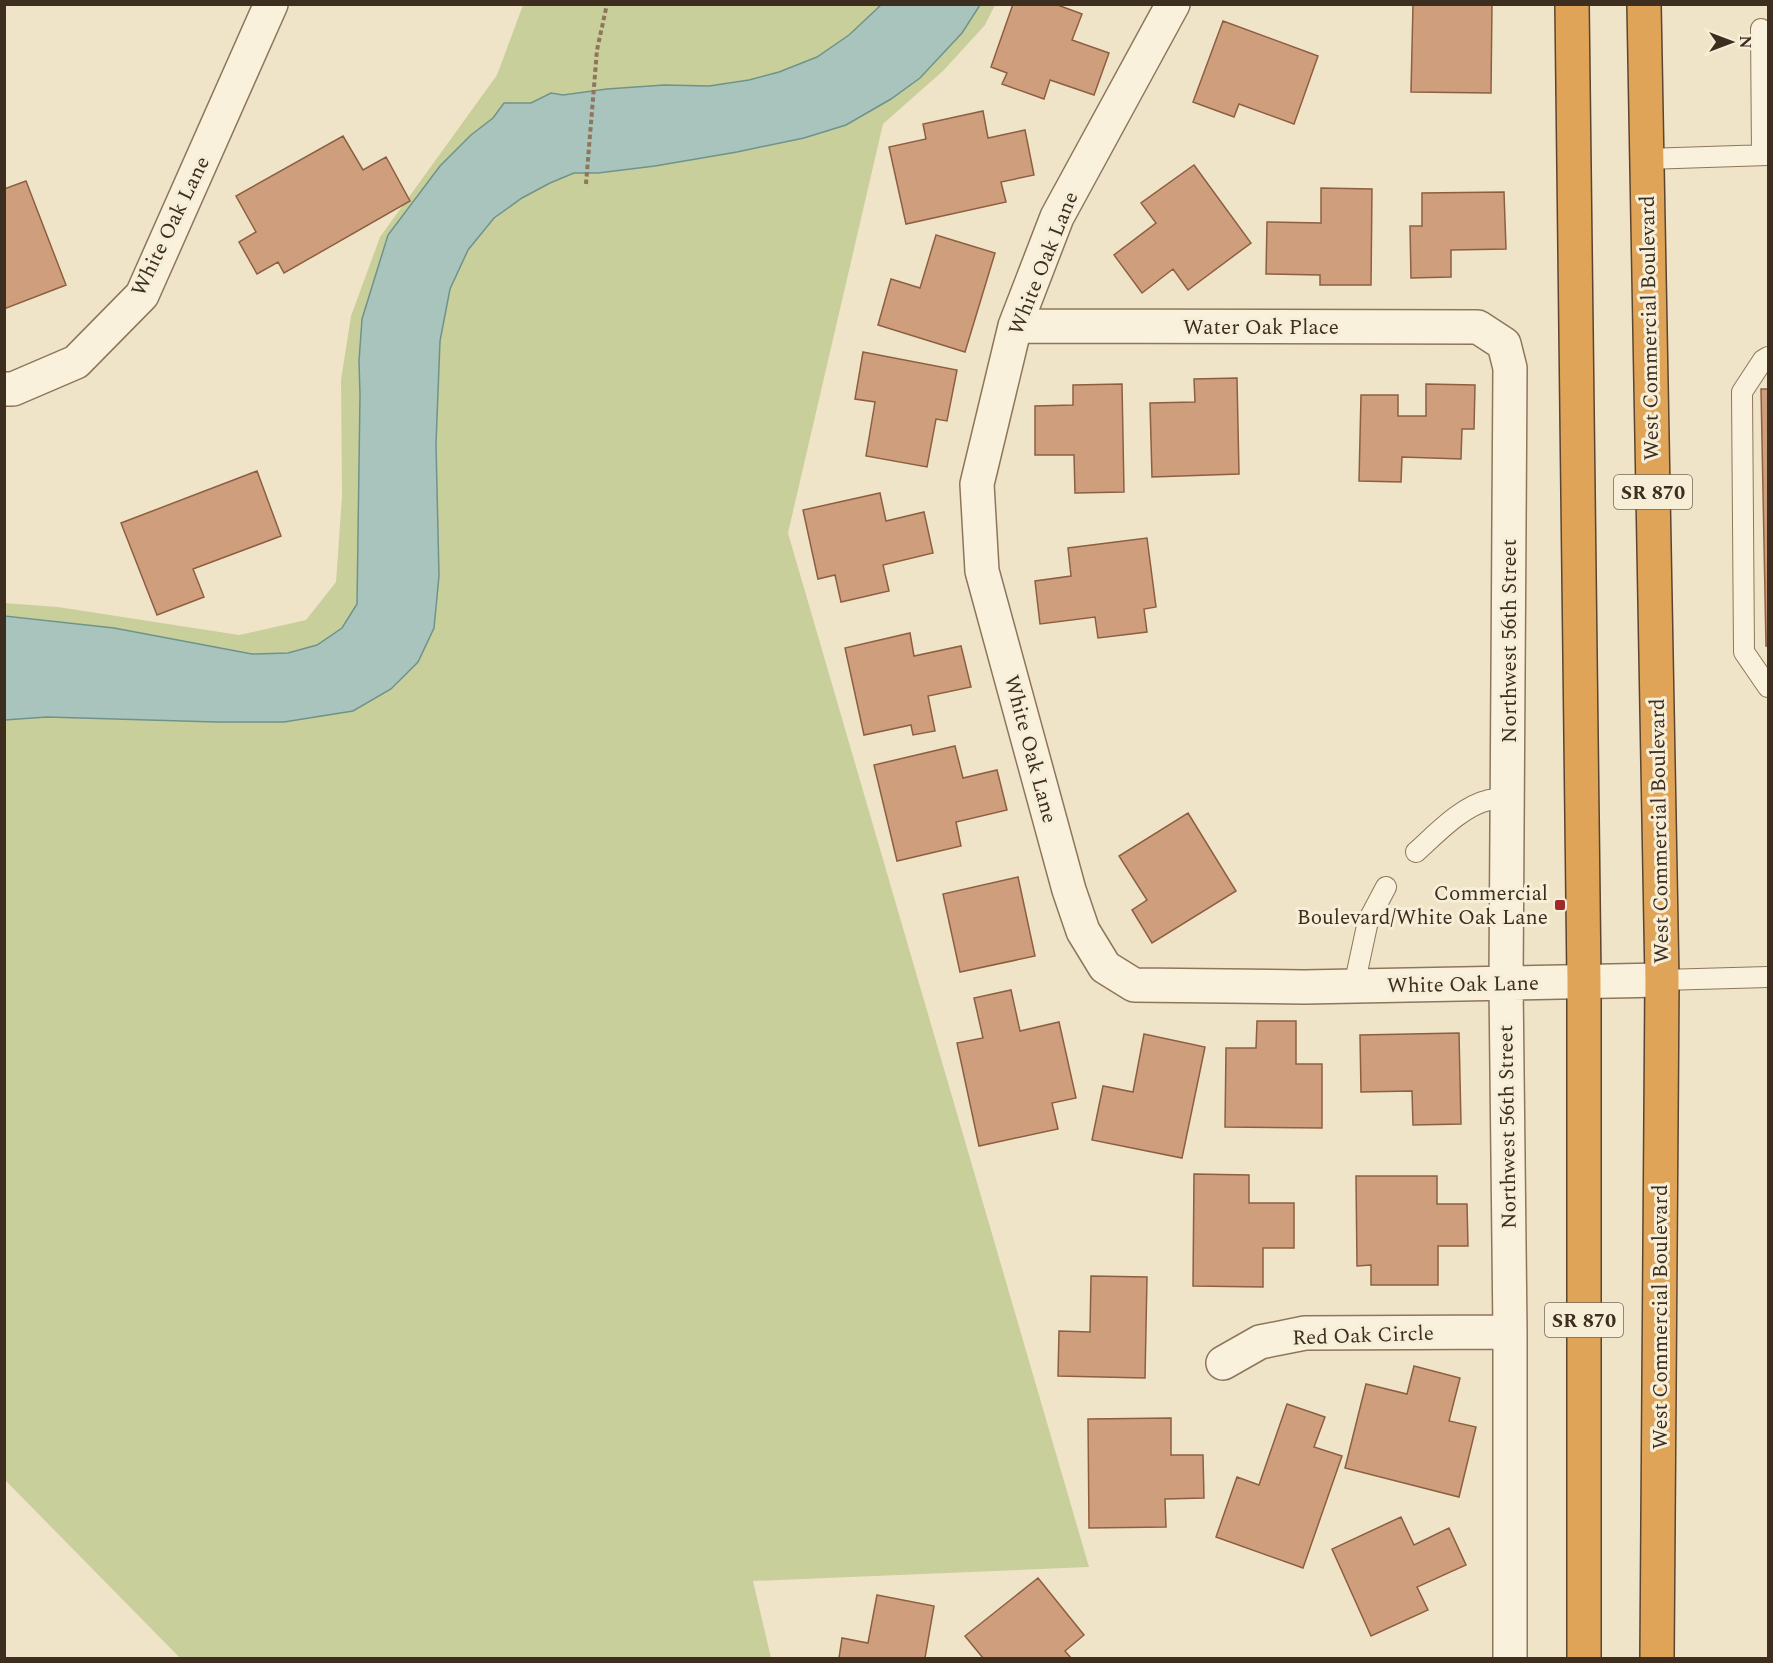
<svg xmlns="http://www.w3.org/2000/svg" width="1773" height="1663" viewBox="0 0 1773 1663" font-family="Spectral,serif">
  <rect width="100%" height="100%" fill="#f0e4c8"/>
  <path fill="#c9cf9b" d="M523,5H995L985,25L944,70L883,124L788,533L1089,1567L753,1581L771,1658H180L5,1480L4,603L58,607L239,635L306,620L336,582L342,496L341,380L351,316L380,237L497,75Z"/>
  <path fill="#a9c4bc" stroke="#6f938a" stroke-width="1.5" d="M881,5H980L962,33L920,78L891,99L846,125L804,138L737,152L655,166L598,173H574L550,183L522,198L494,218L468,250L450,289L440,341L436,444L439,576L434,628L418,662L391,689L353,711L284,722H216L47,717L5,720V616L114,628L252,654L288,653L317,645L342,628L357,604L360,395L359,361L362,319L388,235L440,166L471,135L493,118L504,103H531L551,93L563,95L607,89L664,85L709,86L749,80L779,72L817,57L849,35Z"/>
  <path fill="#cf9f7d" stroke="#8d5f41" stroke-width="1.5" d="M1013,4H1055L1082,14L1072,40L1109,53L1094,95L1050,80L1044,99L1002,84L1007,73L991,67Z
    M1413,4H1492L1491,93L1411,92Z
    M1223,21L1318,56L1294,124L1239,104L1234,117L1193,102Z
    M983,111L988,138L1025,130L1034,175L1001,182L1006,202L906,224L889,147L926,139L923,124Z
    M343,136L363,170L386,157L410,201L284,273L278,262L257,274L239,242L256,232L236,196Z
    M1194,165L1251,243L1188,290L1173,269L1142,293L1114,255L1156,223L1141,203Z
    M26,181L66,285L4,309V189Z
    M1321,188L1372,189L1371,285H1320V275L1266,274L1267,222L1321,223Z
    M1504,192L1506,249L1451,250V277L1411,278L1410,226H1422V193Z
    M936,235L995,253L965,352L878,325L891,279L920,288Z
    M863,352L957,370L947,421L936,419L927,467L866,456L875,402L855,399Z
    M1237,378L1239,474L1152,477L1150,403L1195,402L1194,379Z
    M1122,384L1124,492L1075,493L1074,455H1035V406L1073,405V385Z
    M1426,384L1475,385L1474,429H1462L1461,459L1402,457L1401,482L1359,481L1361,395H1398V416H1426Z
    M1761,389H1768V646H1766Z
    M257,471L281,536L193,569L204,597L157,615L121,523Z
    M880,493L886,521L924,512L933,553L883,565L889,591L841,602L835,575L818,579L803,510Z
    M1147,538L1156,607L1144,609L1147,632L1098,638L1095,617L1040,624L1035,581L1071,576L1068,548Z
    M910,633L914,656L961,646L971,687L928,696L935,731L913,735L911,725L864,735L845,648Z
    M955,746L963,778L997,770L1007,810L956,822L961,846L897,861L874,765Z
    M1188,813L1236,891L1152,943L1132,910L1147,900L1119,856Z
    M1018,877L1035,956L960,972L943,894Z
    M1011,990L1020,1031L1059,1022L1076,1098L1052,1103L1058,1129L979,1146L957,1043L983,1038L974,998Z
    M1257,1021H1296V1064H1322V1128L1225,1127L1226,1048H1256Z
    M1459,1033L1461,1124L1413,1125L1412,1091L1361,1092L1360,1035Z
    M1144,1034L1205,1047L1182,1158L1092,1140L1103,1086L1133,1092Z
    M1194,1174L1249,1175V1203H1294V1248H1263V1287L1193,1286Z
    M1356,1176H1437V1204H1467L1468,1246H1438V1285H1371V1265L1357,1266Z
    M1091,1276L1147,1277L1145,1378L1058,1376L1059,1331L1090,1332Z
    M1414,1366L1460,1378L1449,1421L1476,1427L1459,1497L1345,1468L1366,1384L1407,1394Z
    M1287,1404L1325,1417L1314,1447L1342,1456L1303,1568L1216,1537L1237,1477L1259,1485Z
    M1171,1418V1455H1203L1204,1498L1165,1499L1166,1527L1089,1528L1088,1419Z
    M1401,1517L1414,1545L1449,1528L1466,1565L1417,1587L1428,1610L1371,1636L1332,1549Z
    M1038,1578L1084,1635L1065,1651L1071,1658H983L965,1636Z
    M877,1595L934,1606L925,1658H839L842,1638L868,1643Z"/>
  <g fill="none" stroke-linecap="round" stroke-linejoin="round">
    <defs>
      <path id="lane" d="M1761,29L1762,155
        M1646,159L1768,155
        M1768,357L1763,360L1742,392L1744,652L1768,687
        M1416,852C1436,834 1462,806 1489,800C1494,799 1502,799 1508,799
        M1662,980L1768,977
        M1354,986L1368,921L1386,887"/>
      <path id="street" d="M1173,4L1057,217L1015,326L977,484L982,571L1069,890L1083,931L1105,967L1134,985L1304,987L1662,980
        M1015,326L1478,327L1504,344L1510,368L1506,983L1510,1332V1658
        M4,389H13L76,362L142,295L271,4
        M1223,1363L1260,1342L1305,1333L1510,1332"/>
      <path id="highway" d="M1572,4L1584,981V1658
        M1644,4L1662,980L1657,1658"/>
    </defs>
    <use href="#lane" stroke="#8d765c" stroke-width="22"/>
    <use href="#street" stroke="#8d765c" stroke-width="36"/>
    <use href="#highway" stroke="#5b4430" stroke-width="36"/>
    <path stroke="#8d765c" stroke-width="4" stroke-dasharray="4.5 3" stroke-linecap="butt" d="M586,184L597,50L607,4"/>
    <use href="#lane" stroke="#faf1dc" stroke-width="20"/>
    <use href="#street" stroke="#faf1dc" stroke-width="33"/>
    <use href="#highway" stroke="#e0a458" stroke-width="33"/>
  </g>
  <rect fill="#9e2a2b" stroke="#f7eed8" stroke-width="2" x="1554" y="899" width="12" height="12" rx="3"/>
  <g text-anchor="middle" stroke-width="6" stroke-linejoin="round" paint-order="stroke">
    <g fill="#f7eed8" stroke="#756857" stroke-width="1.5">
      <rect x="1614" y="475" width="78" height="34" rx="4.5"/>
      <rect x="1545" y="1303" width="78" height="34" rx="4.5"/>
    </g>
    <g font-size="20" font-weight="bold" fill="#3d2e20">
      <text x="1653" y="499">SR 870</text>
      <text x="1584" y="1327">SR 870</text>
    </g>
    <g font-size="21" fill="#3d2e20" stroke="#f7eed8">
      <text transform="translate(170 226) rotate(-64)" y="7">White Oak Lane</text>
      <text transform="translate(1043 263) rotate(-68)" y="7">White Oak Lane</text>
      <text x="1261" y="334">Water Oak Place</text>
      <text transform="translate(1649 328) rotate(-91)" y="7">West Commercial Boulevard</text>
      <text transform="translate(1509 641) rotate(-90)" y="7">Northwest 56th Street</text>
      <text transform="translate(1031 749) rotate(75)" y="7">White Oak Lane</text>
      <text transform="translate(1659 831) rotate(-91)" y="7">West Commercial Boulevard</text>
      <text transform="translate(1463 984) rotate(-1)" y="7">White Oak Lane</text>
      <text transform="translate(1507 1127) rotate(-91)" y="7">Northwest 56th Street</text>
      <text transform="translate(1660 1317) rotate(-90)" y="7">West Commercial Boulevard</text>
      <text transform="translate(1363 1335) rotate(-2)" y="7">Red Oak Circle</text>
    </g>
    <g font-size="21" fill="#3d2e20" stroke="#f7eed8" text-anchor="end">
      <text x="1548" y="900">Commercial<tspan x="1548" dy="24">Boulevard/White Oak Lane</tspan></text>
    </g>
  </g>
  <rect width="1773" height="1663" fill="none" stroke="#3d2e20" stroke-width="12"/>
  <g transform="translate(1731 42) rotate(90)" stroke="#f7eed8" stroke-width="4.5" paint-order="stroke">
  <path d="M0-4.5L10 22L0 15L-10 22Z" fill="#3d2e20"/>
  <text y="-9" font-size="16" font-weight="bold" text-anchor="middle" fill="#3d2e20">N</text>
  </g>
</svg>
